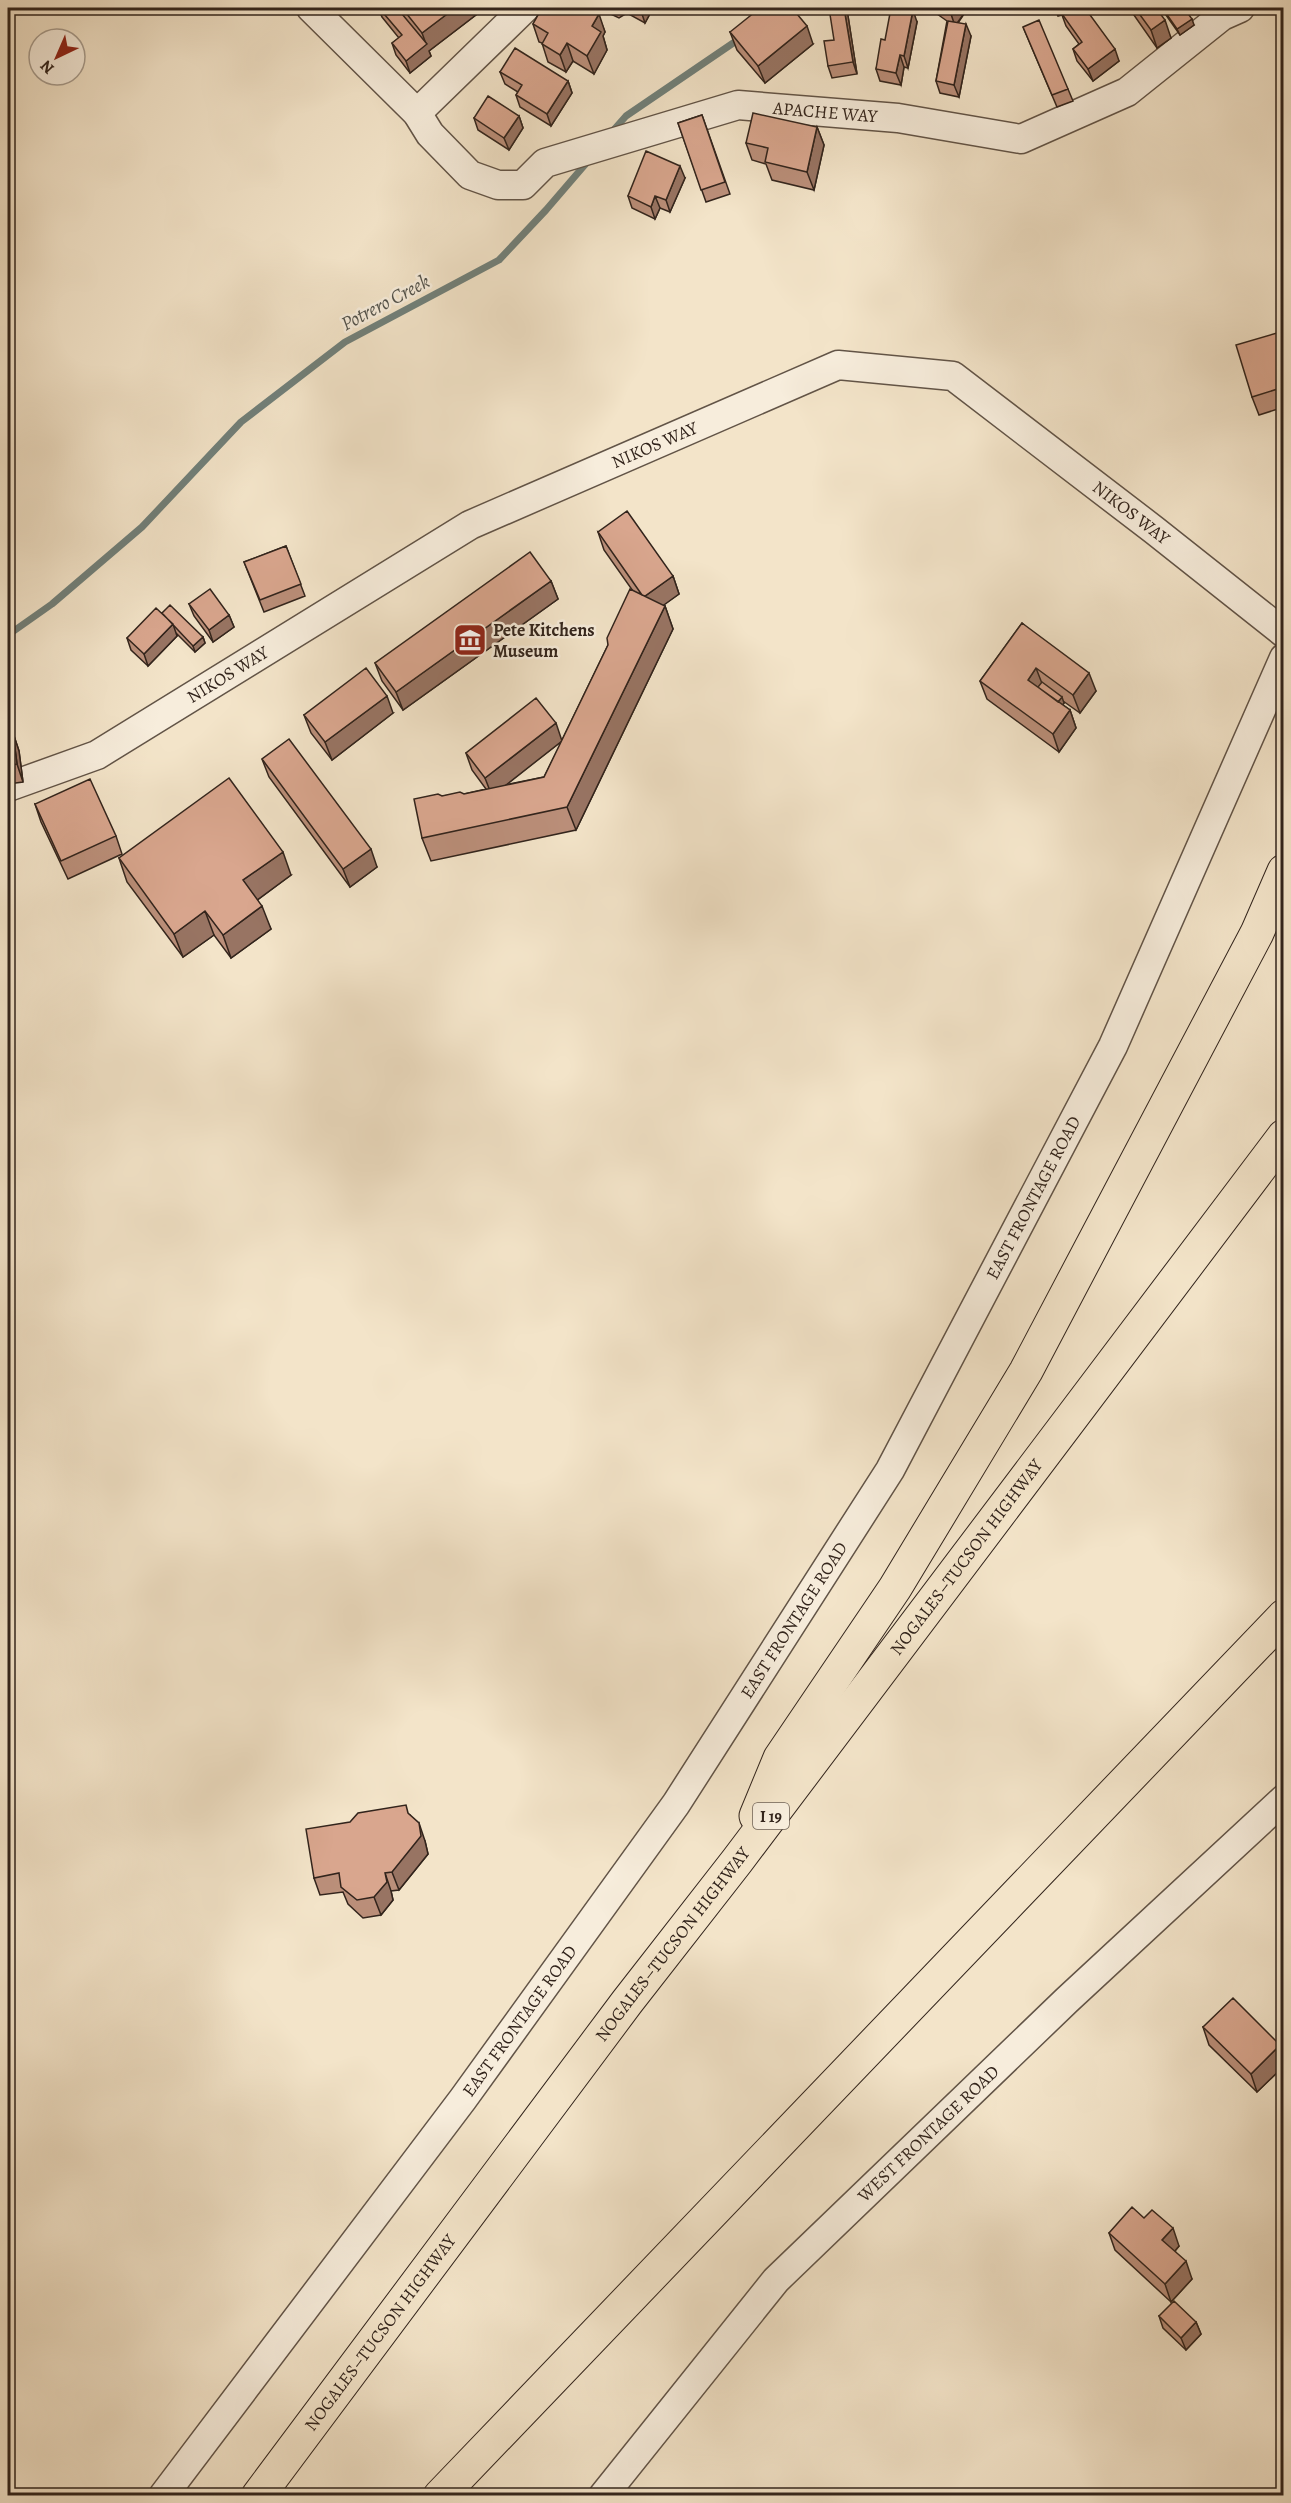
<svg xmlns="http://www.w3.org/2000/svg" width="1291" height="2503" viewBox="0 0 1291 2503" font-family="Alegreya,serif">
  <rect width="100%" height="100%" fill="#f3e4c9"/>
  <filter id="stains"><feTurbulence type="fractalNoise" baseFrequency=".00333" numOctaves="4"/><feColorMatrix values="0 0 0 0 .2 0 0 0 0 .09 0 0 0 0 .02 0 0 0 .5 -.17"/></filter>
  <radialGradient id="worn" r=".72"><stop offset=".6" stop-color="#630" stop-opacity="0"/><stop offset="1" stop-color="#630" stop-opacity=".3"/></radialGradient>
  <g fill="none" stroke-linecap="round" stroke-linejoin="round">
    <path stroke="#71807a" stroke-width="7" d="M611,133L626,116L742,37
      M8,635L52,604L142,527L241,422L345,342L499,260L546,210L589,160"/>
    <defs>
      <g id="minor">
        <path id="s1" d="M311,8L417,113L430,134L470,175L498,185H523L545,163L738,105L898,118L1021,139L1127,92L1222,16L1240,8"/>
        <path d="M417,113L525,8"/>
        <path id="s2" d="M8,787L97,755L470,525L838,365L953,376L1154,530L1284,633"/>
        <path id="s3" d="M163,2496L463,2099L676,1804L890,1470L1113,1046L1284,658"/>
        <path id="s4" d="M603,2496L776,2280L1067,2000L1284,1799"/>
      </g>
      <g id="highway">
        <path d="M756,1816L780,1758L895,1588L1026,1371L1257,933L1284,871"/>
        <path id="s5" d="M258,2496L627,2002L737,1861L1284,1136"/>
        <path d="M440,2496L1284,1616"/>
      </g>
    </defs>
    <use href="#minor" stroke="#625447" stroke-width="31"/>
    <use href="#highway" stroke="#32241c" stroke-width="35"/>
    <use href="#minor" stroke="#f7eddc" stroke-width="28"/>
    <use href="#highway" stroke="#f3e4c9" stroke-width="33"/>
  </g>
  <path fill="#bb8f7a" stroke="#32241c" stroke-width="1.5" fill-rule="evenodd" d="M378,8H397L401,13L399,8H485L429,51L431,56L410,73L396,55L392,43L399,38L382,17Z
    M542,8H653L645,23L627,13L619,18L600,9L598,14L605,32L603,36L607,50L594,74L573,61L566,72L548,62L542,43L539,42L533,24Z
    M929,8H968L958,23L971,36L959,97L940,93L936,81L947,21L930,9Z
    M1055,8H1085L1119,61L1093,81L1077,61L1073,49L1079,44L1066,26L1062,15L1058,16Z
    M1129,8H1156L1171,38L1157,48Z
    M1163,9L1194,25L1180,35L1166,15Z
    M848,16L857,74L832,78L828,66Z
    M917,22L908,68L904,67L901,85L880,81L876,69L885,40Z
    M1023,27L1068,89L1073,101L1057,107Z
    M730,32L813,44L765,83L737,50Z
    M500,72L568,81L572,93L551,126L520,107L516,95L518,92L505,84Z
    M702,115L730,194L706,202L678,123Z
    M519,116L523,128L509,150L478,130L474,118Z
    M817,127L824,145L814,190L772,180L766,164L752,160L746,143Z
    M685,178L670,212L660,208L655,219L632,208L628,196Z
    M1284,331V407L1259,415L1252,397Z
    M598,532L673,576L679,594L663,605L665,606L673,629L576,830L431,861L422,838L442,796L464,794L486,789L472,770L466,753L562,740L608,645L633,591L604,550ZM562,741L544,777L505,785Z
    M286,546L305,596L264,612L244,562Z
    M551,581L558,599L403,710L382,681L375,663Z
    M189,604L229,615L234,627L213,642L194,616Z
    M162,613L203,637L205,643L195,652L176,633L177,636L148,666L131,650L127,638Z
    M1022,623L1096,691L1080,713L1063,701L1064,703L1063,705L1070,710L1076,728L1059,752L987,699L980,681Z
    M393,713L332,760L311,733L304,715Z
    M13,733L19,751L23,782L8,784V734Z
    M262,759L377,867L350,887L269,777Z
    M35,804L116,836L122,854L68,879L41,822Z
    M119,858L291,875L257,900L271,929L231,958L214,935L183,957L127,882Z
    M410,1815L425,1841L428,1854L399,1890L391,1891L393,1900L381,1915L363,1918L348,1904L343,1892L320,1895L314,1878Z
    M1203,2027L1280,2045L1284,2054V2066L1257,2092L1209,2045Z
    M1144,2218L1179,2246L1175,2251L1192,2279L1171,2302L1115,2250L1109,2233Z
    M1159,2316L1196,2322L1201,2334L1186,2350L1163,2328Z"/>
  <path fill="#987463" stroke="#32241c" stroke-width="1.5" d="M455,8H485L429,51L431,56L410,73L406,61L426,44L422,33Z
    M588,8H600V9L594,22Z
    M640,8H653L645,23Z
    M844,8H845L848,16L857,74L853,62Z
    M955,8H968L955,26L951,14Z
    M1191,8H1200L1193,12Z
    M913,10L917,22L908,68L904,56Z
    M599,14L605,32L603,36L607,50L594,74L587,56L592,26Z
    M1192,19L1194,25L1180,35L1177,29Z
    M1165,20L1171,38L1157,48L1151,30Z
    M966,24L971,36L959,97L954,85Z
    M807,26L813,44L765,83L758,66Z
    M567,43L573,61L566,72L560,55Z
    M1115,49L1119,61L1093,81L1088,69Z
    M900,55L904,67L901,85L896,73Z
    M568,81L572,93L551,126L547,114Z
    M519,116L523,128L509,150L504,138Z
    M817,127L824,145L814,190L807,172Z
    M680,166L685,178L670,212L666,200Z
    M655,196L660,208L655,219L651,207Z
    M673,576L679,594L650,615L644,597Z
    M551,581L558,599L403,710L396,692Z
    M665,606L673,629L576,830L567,807Z
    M229,615L234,627L213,642L209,630Z
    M173,624L177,636L148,666L144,654Z
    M203,637L205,643L195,652L193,646Z
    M1036,668L1043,686L1037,693L1028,680Z
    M1089,673L1096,691L1080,713L1073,695Z
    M387,696L393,713L332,760L325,742Z
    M1062,697L1064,703L1057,712L1055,706Z
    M1070,710L1076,728L1059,752L1053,734Z
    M556,723L562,741L492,796L485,778Z
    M13,733L19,751L23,782L17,764Z
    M371,849L377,867L350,887L343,869Z
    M283,852L291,875L252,904L243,880Z
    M262,906L271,929L231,958L223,935Z
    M205,911L214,935L183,957L174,934Z
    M419,1823L425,1841L428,1854L399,1890L392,1872Z
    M385,1873L391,1891L393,1900L381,1915L374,1897Z
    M1280,2045L1284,2054V2066L1257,2092L1251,2074Z
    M1173,2228L1179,2246L1169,2258L1162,2240Z
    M1186,2261L1192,2279L1171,2302L1165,2284Z
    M1196,2322L1201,2334L1186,2350L1181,2338Z"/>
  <path fill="#d9a68e" stroke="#32241c" stroke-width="1.5" d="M379,8H397L427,44L406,61L392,43L402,35Z
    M402,8H455L422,33Z
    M542,8H587L599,14L592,26L601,32L587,56L567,43L560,55L542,44L548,33L533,24Z
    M760,8H792L807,26L758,66L730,32Z
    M829,8H844L853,62L828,66L824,41L834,40Z
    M891,8H901L913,10L904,56L900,55L896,73L876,69L881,39L885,40Z
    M940,8H955L951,14Z
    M1071,8H1085L1115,49L1088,69L1073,49L1082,42L1062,14Z
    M1135,8H1156L1165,20L1151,30Z
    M1165,8H1184L1192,19L1177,29L1163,9Z
    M1039,20L1068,89L1052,95L1023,27Z
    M948,21L966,24L954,85L936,81Z
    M515,48L568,81L547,114L516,95L522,85L500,72Z
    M488,96L519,116L504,138L474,118Z
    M753,113L817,127L807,172L765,162L768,148L746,143Z
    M702,115L725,182L701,190L678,123Z
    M646,151L680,166L666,200L655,196L651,207L628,196Z
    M1284,331V387L1252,397L1236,345Z
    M627,511L673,576L645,596L642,595L598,532Z
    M286,546L301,584L260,600L244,562Z
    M530,552L551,581L396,692L375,663Z
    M210,589L229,615L209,630L189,604Z
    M630,589L665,606L567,807L422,838L414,799L438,794L442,796L460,792L464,794L544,777L608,645L607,638Z
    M170,605L203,637L193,646L162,613Z
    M156,608L173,624L144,654L127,638Z
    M1022,623L1089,673L1073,695L1036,668L1028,680L1070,710L1053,734L980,681Z
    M366,668L387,696L325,742L304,715Z
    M1042,682L1062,697L1058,702L1038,687Z
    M536,698L556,723L485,778L466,753Z
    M13,733L17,764L8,766V734Z
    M289,739L371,849L343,869L262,759Z
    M229,778L283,852L243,880L262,906L223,935L205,911L174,934L119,858Z
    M90,779L116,836L61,861L35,804Z
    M406,1805L408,1813L419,1823L421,1836L392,1872L385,1873L387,1882L374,1897L357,1900L341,1887L339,1873L314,1878L306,1829L350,1822L358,1813Z
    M1233,1998L1280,2045L1251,2074L1203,2027Z
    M1132,2207L1144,2218L1152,2210L1173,2228L1162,2240L1186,2261L1165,2284L1109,2233Z
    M1174,2301L1196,2322L1181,2338L1159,2316Z"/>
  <defs>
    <symbol id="museum-square" viewBox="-11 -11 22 22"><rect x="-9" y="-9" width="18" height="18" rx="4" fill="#8f2418" stroke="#f7eddc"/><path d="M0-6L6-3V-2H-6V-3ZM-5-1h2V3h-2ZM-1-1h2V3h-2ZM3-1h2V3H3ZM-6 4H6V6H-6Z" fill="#fff"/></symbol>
  </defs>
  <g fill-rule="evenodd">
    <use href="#museum-square" x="451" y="621" width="38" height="38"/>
  </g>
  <g text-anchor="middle" stroke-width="5" stroke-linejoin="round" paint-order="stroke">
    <rect fill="#f7eddc" stroke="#6d6056" stroke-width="1.5" x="753" y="1803" width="36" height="26" rx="4.5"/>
    <g font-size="16" font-weight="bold" fill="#32241c">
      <text x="771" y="1822">I 19</text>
    </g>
    <g font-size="18" fill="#32241c" stroke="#f7eddc">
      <text dy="6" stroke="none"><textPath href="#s1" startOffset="606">APACHE WAY</textPath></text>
      <text dy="6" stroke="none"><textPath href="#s2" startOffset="734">NIKOS WAY</textPath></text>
      <text dy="6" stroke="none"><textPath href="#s2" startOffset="1274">NIKOS WAY</textPath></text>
      <text dy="6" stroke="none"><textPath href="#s2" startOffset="248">NIKOS WAY</textPath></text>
      <text dy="6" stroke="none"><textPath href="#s3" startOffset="1566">EAST FRONTAGE ROAD</textPath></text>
      <text dy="6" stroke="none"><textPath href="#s5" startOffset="1176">NOGALES–TUCSON HIGHWAY</textPath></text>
      <text dy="6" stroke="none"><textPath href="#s3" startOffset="1080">EAST FRONTAGE ROAD</textPath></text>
      <text dy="6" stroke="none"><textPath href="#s5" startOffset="690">NOGALES–TUCSON HIGHWAY</textPath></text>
      <text dy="6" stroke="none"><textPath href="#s3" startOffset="594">EAST FRONTAGE ROAD</textPath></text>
      <text dy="6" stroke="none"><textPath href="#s4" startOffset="488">WEST FRONTAGE ROAD</textPath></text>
      <text dy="6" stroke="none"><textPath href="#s5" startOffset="204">NOGALES–TUCSON HIGHWAY</textPath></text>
    </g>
    <g font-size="18" font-weight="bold" fill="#32241c" stroke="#f7eddc" text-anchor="start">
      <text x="493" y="636">Pete Kitchens<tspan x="493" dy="21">Museum</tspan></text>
    </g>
    <g font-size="20" font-style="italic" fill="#52524b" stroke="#f7eddc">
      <text transform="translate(385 302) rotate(-28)" y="7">Potrero Creek</text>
    </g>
  </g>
  <rect width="1291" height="2503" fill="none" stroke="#f3e4c9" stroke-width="30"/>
  <rect x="9" y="9" width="1273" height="2485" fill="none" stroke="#32241c" stroke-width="3"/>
  <rect x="15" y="15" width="1261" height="2473" fill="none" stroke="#32241c" stroke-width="1.5"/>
  <g transform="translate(57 57) rotate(224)"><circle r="28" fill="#f7eddc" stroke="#a89d8f" stroke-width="1.5"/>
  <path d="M0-4.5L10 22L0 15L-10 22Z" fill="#8f2418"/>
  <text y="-9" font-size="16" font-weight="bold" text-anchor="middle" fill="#32241c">N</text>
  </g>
  <rect width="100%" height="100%" filter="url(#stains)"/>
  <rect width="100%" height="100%" fill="url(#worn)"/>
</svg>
